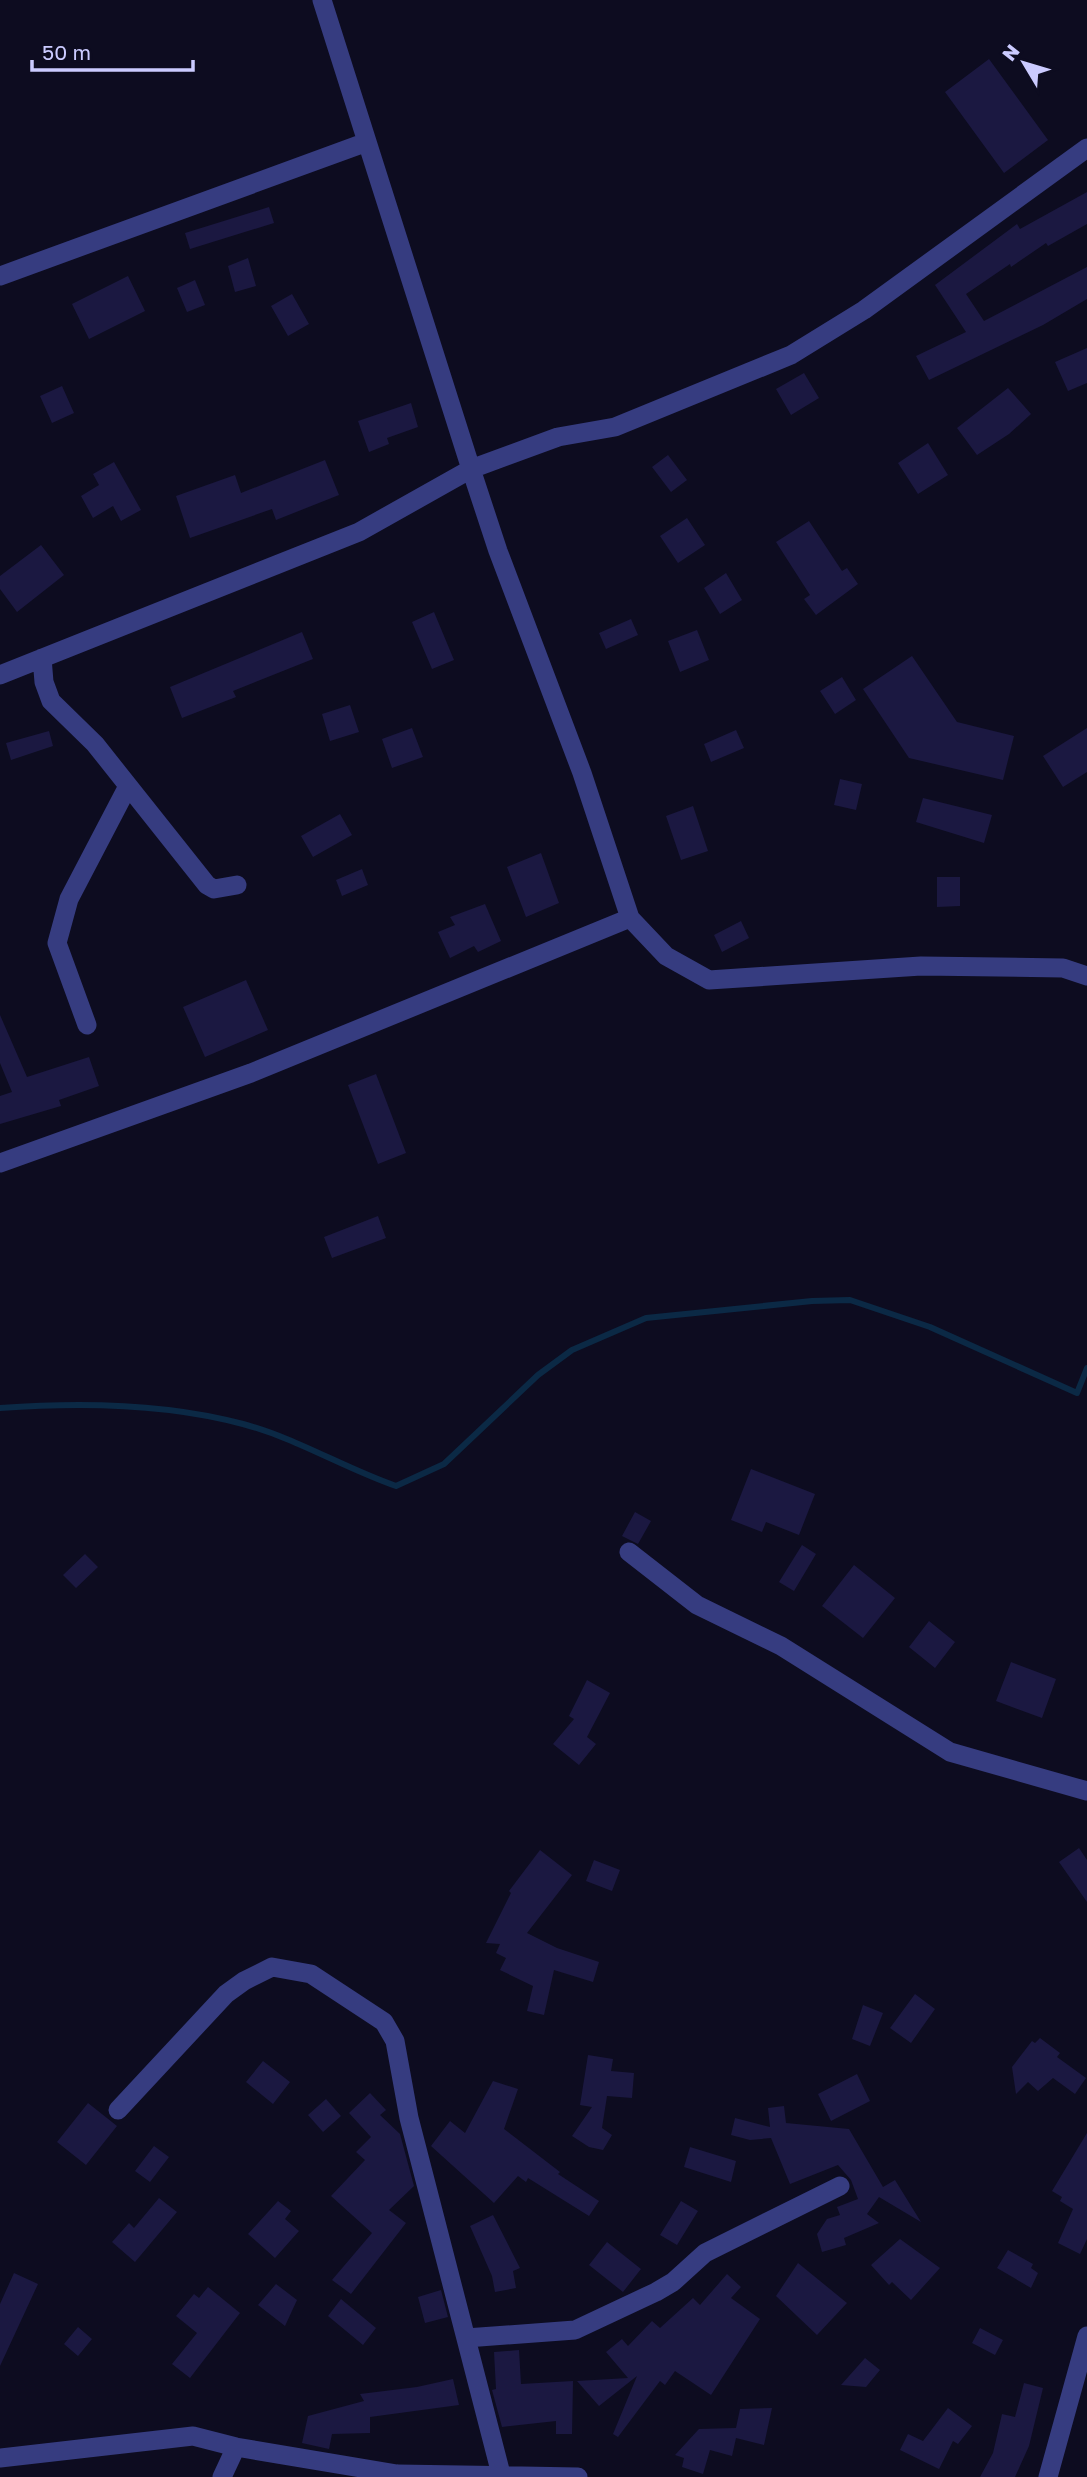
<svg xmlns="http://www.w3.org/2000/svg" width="1087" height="2477" viewBox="0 0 1087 2477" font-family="'Golos Text',sans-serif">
  <rect width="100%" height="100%" fill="#0d0c20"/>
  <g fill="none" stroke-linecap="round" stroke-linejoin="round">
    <path stroke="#0b2945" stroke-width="6" d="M0,1408C80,1402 165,1403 243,1424C296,1438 344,1468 396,1486L444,1464L538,1375L572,1350L646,1318L812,1301L850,1300L930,1327L1077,1393L1087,1368"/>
  </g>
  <path fill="#1b1841" d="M989,59L1048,140L1004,173L945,92Z
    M1087,192V224L1048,246L1046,243L1011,267L1010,264L966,294L984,321L1087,267V299L1043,325L929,380L916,356L966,332L935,285L1017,224L1020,229Z
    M269,207L274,223L190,249L185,233Z
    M248,258L256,286L235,292L228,266Z
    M128,276L145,311L89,339L72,304Z
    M195,280L205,305L187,312L177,288Z
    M292,294L309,324L288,336L271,306Z
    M1087,348V383L1068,391L1055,362Z
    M804,373L819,398L791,415L776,389Z
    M62,386L74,413L52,423L40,396Z
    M1008,388L1031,414L1009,434L977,455L957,428Z
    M411,403L418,427L387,438L389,444L369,452L358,421Z
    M928,443L948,475L918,494L898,463Z
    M668,455L687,480L671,492L652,467Z
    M325,460L339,495L276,520L272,509L190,538L176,496L235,475L241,493Z
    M114,462L141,510L121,521L113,506L93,518L81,496L99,485L93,474Z
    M687,518L705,545L678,563L660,536Z
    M809,521L842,571L847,568L858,584L816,615L804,599L810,595L776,542Z
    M41,545L64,575L17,612L0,589V576Z
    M726,573L742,600L720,614L704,588Z
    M434,612L454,660L432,669L412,622Z
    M631,619L638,635L606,649L599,633Z
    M697,630L709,660L680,672L668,641Z
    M302,632L313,659L233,691L236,697L182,718L170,687Z
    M912,656L957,722L1014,736L1003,780L909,758L863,689Z
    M842,677L856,700L835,714L820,691Z
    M350,705L359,732L330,741L322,714Z
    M412,728L423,757L392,768L382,739Z
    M1087,728V772L1063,787L1043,756Z
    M736,730L744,748L711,762L704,744Z
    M49,731L53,746L11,760L6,743Z
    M840,779L862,784L856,810L834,805Z
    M923,798L992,815L984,843L916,822Z
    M693,806L708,851L681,860L666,816Z
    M340,814L352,835L313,857L301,836Z
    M541,853L559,903L526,917L507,867Z
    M362,869L368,885L342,896L336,880Z
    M937,877H960V906L937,907Z
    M485,904L501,941L478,952L474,946L450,958L438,932L455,925L450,917Z
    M741,921L749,938L722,952L714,935Z
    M246,980L268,1030L205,1057L183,1007Z
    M0,1015L27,1077L89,1057L99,1086L59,1100L61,1106L0,1124V1096L12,1092L0,1063Z
    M376,1074L406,1153L378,1164L348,1085Z
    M378,1216L386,1238L332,1258L324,1237Z
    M751,1469L815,1494L799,1535L766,1522L762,1532L731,1520Z
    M635,1512L651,1521L638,1544L622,1536Z
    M802,1545L816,1554L794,1591L779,1582Z
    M85,1554L98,1567L76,1588L63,1575Z
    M854,1565L895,1598L863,1638L822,1606Z
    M929,1621L955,1642L935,1668L909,1647Z
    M1011,1662L1056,1679L1042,1718L996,1701Z
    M587,1680L610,1693L587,1737L596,1744L579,1765L553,1744L574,1719L569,1716Z
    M1079,1848L1087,1860V1902L1059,1862Z
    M540,1850L572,1875L527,1933L557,1948L599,1962L593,1982L554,1970L544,2015L527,2011L533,1986L500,1970L506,1958L496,1953L500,1944L486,1943L511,1893L509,1891Z
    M594,1860L620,1870L612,1891L586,1881Z
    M915,1994L935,2009L911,2043L890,2028Z
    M863,2005L883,2013L870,2046L852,2039Z
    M1040,2038L1060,2053L1057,2057L1086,2078L1075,2094L1053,2078L1038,2091L1028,2082L1016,2094L1012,2067L1032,2041L1035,2043Z
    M588,2055L613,2059L611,2071L634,2073L632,2098L607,2096L602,2128L612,2135L603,2150L589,2147L572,2136L592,2107L580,2105Z
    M263,2061L290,2082L273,2104L246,2082Z
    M857,2074L870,2101L831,2121L818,2094Z
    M493,2081L518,2089L504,2129L560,2172L558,2174L599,2201L589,2216L528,2178L526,2182L518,2176L494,2203L431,2146L450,2121L465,2133Z
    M370,2093L386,2110L380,2115L400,2134L414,2186L389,2210L406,2223L351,2294L332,2280L372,2233L331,2196L365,2160L356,2152L371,2137L349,2113Z
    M326,2099L341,2116L323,2132L308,2115Z
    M88,2103L117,2126L86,2165L57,2142Z
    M784,2106L786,2123L849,2129L883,2187L895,2180L921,2222L879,2197L867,2214L879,2223L844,2238L846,2245L822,2252L817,2234L827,2219L840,2215L837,2207L858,2199L851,2180L838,2165L790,2184L771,2138L750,2140L731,2135L735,2118L770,2127L768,2108Z
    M1087,2133V2239L1080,2254L1058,2243L1073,2209L1060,2201L1062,2197L1052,2191Z
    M154,2146L169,2157L150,2182L135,2171Z
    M690,2147L736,2161L731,2182L684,2167Z
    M159,2198L177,2212L135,2262L112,2242L129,2223L134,2228Z
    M278,2201L291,2211L285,2219L299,2231L275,2258L248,2234Z
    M681,2201L698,2211L677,2245L660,2235Z
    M493,2215L520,2268L513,2271L516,2288L495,2292L492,2276L470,2226Z
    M900,2239L940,2268L911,2300L892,2282L889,2285L871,2265Z
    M607,2242L641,2269L623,2292L589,2265Z
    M1008,2250L1033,2264L1031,2268L1038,2273L1031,2288L997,2268Z
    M798,2263L847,2303L817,2335L776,2296Z
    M14,2273L38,2284L0,2366V2304Z
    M727,2274L741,2287L731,2298L760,2319L711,2395L675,2371L665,2385L660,2381L618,2437L613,2434L637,2376L599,2406L577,2381L628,2378L606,2352L622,2339L628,2346L652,2321L660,2328L693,2298L700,2305Z
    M276,2284L297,2300L285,2326L258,2305Z
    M208,2287L240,2313L190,2378L172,2364L197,2333L176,2316L194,2294L199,2298Z
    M441,2290L448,2317L425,2323L418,2297Z
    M341,2299L376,2328L363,2345L328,2316Z
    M78,2327L92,2339L78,2356L64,2344Z
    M980,2328L1003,2340L995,2355L972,2343Z
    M519,2350L521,2384L573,2381L572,2434H556V2421L502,2427L492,2390L496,2389L494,2352Z
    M865,2358L880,2370L866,2387L841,2385Z
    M453,2379L459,2405L370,2417V2433L332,2434L329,2449L302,2443L308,2416L364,2401L360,2394L417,2387Z
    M1024,2383L1043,2388L1029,2446L1015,2477H980L993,2453L1002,2414L1015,2417Z
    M772,2408L764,2445L736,2438L732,2456L710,2450L703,2474L682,2467L684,2458L675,2455L699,2429L736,2428L740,2409Z
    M948,2408L972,2426L958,2444L953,2441L939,2469L900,2450L908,2434L923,2441Z"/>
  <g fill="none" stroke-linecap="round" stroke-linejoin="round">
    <path stroke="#363c80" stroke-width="19" d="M1087,148L864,310L791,355L615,427L558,437L471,469L498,551L582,773L630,918L666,956L709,980L921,966L1063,968L1087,976
      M0,276L367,142
      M42,658L44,682L51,701L95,744L207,885L214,889L237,885
      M0,675L359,532L471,469L322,0
      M87,1025L57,943L69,899L127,788
      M0,1163L251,1073L630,918
      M629,1552L697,1605L781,1646L950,1752L1087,1791
      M118,2110L226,1994L244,1981L272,1967L311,1974L384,2022L395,2041L409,2118L501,2474
      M466,2338L575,2330L656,2292L673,2282L705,2253L840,2186
      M0,2458L193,2436L236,2447L397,2474L578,2477
      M222,2477L236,2447"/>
    <path stroke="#363c80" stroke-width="19" d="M1048,2477L1087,2336"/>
  </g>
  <g transform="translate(1024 63) rotate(308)" stroke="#0d0c20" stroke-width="5" paint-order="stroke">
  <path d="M0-5L12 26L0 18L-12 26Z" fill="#cbcbff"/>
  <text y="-10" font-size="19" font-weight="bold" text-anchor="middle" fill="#cbcbff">N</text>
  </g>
  <path d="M32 60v10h161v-10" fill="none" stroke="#cbcbff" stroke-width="3.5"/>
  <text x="42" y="60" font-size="21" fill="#cbcbff" stroke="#0d0c20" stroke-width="5" paint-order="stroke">50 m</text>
</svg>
